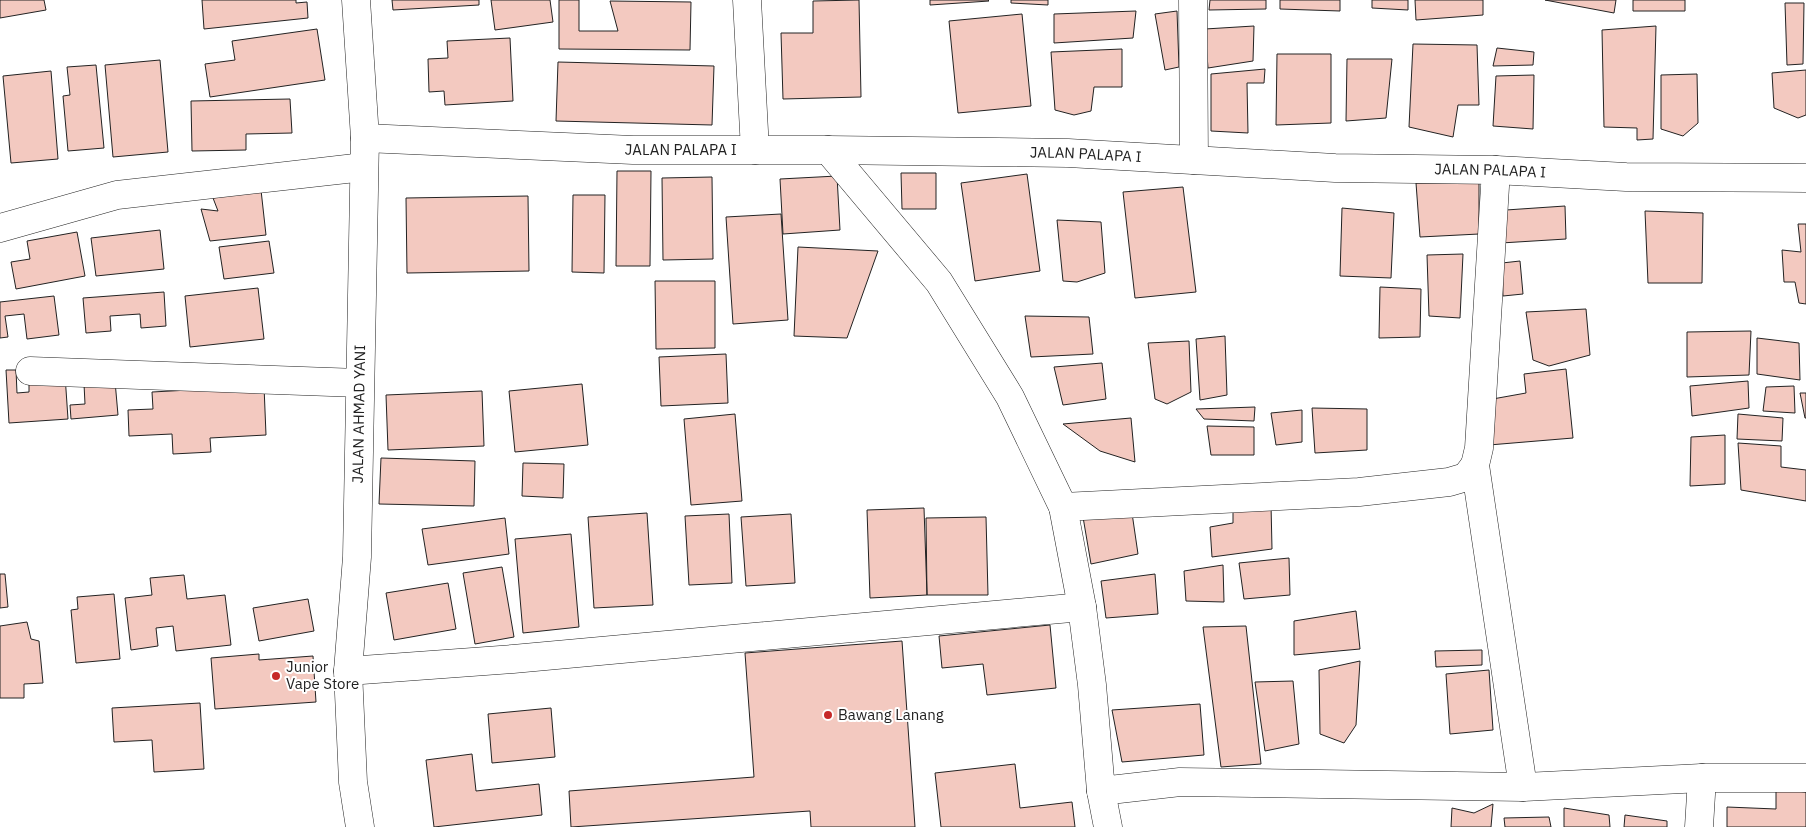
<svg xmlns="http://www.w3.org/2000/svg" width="1806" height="827" viewBox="0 0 1806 827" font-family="'IBM Plex Sans',sans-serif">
  <rect width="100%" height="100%" fill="#fff"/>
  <path fill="#f3c9c0" stroke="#222" d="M0,0H44L46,10L0,18Z
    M202,0H296V3L307,2L308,18L204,29Z
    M392,0H479V5L393,10Z
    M491,0H550L553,22L495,30Z
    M559,0H579V31H618L610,1L691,2L690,50L559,49Z
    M859,0L861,97L783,99L781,33H813V1Z
    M930,0H988L989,1L930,5Z
    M1011,0H1048V5L1011,3Z
    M1210,0H1266V9L1209,10Z
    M1280,0H1340V11L1280,9Z
    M1372,0H1408V10L1372,8Z
    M1415,0H1483V15L1416,20Z
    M1545,0H1616L1614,13Z
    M1633,0H1685V11H1633Z
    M1785,3H1804L1803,64L1787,65Z
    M1136,11L1133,38L1054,43V14Z
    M1177,11L1179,67L1165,70L1155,14Z
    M1022,14L1031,106L958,113L949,21Z
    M1254,26L1253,61L1208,68L1205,29Z
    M1656,26L1653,139L1637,140V128L1604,127L1602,30Z
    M317,29L325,80L210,97L205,64L235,60L232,41Z
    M510,38L513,101L445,105L444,91L429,92L428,59L448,58L447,41Z
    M1413,44L1477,45L1479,105H1458L1453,137L1409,127Z
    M1497,48L1534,52L1533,65L1493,66Z
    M1122,49V87H1094L1091,111L1074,115L1055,110L1051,52Z
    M1277,54H1331V123L1276,125Z
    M1347,59H1392L1386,118L1346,121Z
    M160,60L168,152L113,157L105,65Z
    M558,62L714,66L712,125L556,121Z
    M96,65L104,148L68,151L63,96L70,95L67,67Z
    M1265,69L1264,83H1247L1248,133L1211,131V74Z
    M1806,70V115L1798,118L1774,108L1772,73Z
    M51,71L58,159L11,163L3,76Z
    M1697,74L1698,123L1683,136L1661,129V75Z
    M1534,75L1533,129L1493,126L1496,76Z
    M290,99L292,133L246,134V150L192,151L191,101Z
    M617,171H651L650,266H616Z
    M901,173H936V209H902Z
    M1027,174L1040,271L975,281L961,183Z
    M837,176L840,230L783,234L780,179Z
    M712,177L713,259L663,260L662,178Z
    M1416,183H1479V234L1420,237Z
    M1183,187L1196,292L1135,298L1123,192Z
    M261,190L266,235L210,241L201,209L218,211L213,198Z
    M573,195H605L604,273L572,272Z
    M528,196L529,271L407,273L406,198Z
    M1565,206L1566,239L1501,243L1506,210Z
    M1342,208L1394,213L1391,278L1340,276Z
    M1645,211L1703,213L1702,283H1648Z
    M781,214L788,320L733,324L726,217Z
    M1057,220L1101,222L1105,273L1077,282L1063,281Z
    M1798,224H1806V304L1799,303L1795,282H1784L1782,250L1801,252Z
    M160,230L164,269L96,276L91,238Z
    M77,232L85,276L16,289L11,262L30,259L27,241Z
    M269,241L274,273L224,279L219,247Z
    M798,247L878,251L847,338L794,336Z
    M1463,254L1460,318L1429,316L1427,255Z
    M1520,261L1523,294L1503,296L1502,263Z
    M655,281H715V348L656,349Z
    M1380,287L1421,289L1420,337L1379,338Z
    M258,288L264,339L190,347L185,296Z
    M164,292L166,326L141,328L140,314L110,316L111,331L86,333L83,298Z
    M54,296L59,335L27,339L24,314L5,316L8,337L0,338V302Z
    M1586,309L1590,355L1549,366L1533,360L1526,312Z
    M1025,316L1089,317L1093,354L1031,357Z
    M1751,331L1749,375L1687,377V332Z
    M1225,336L1227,395L1200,400L1196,339Z
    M1757,338L1799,343L1800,380L1757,374Z
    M1189,341L1191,392L1167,404L1155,399L1148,343Z
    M726,354L728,403L661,406L659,357Z
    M1102,363L1106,399L1063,405L1054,367Z
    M1566,369L1573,438L1489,445L1487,400L1526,393L1524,374Z
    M6,370H16L17,393L29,392V377L65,375L68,419L9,423Z
    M115,381L118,415L71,419L70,405L85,404L84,384Z
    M1748,381L1749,408L1692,416L1690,386Z
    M582,384L588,445L515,452L509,391Z
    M264,386L266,435L210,438L211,452L173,454L172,434L129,436L128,410L153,409L152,392Z
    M1794,386L1795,413L1763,411L1766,387Z
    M482,391L484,446L388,450L386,395Z
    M1800,393H1806V418H1805Z
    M1255,407L1254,421L1204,419L1196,409Z
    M1312,408L1367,409V450L1315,453Z
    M1302,410V442L1276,445L1271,413Z
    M735,414L742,501L691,505L684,419Z
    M1738,414L1783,418L1782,441L1737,439Z
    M1131,418L1135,462L1100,451L1063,424Z
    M1207,426L1254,427V455H1211Z
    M1725,435V484L1690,486L1691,437Z
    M1738,443L1781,446V467L1806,470V501L1741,490Z
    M381,458L475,461L474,506L379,504Z
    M523,463L564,464L563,498L522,496Z
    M1271,504L1272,549L1212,557L1210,527L1233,523V505Z
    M924,508L927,595L870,598L867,510Z
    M647,513L653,605L594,608L588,517Z
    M1132,513L1138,554L1091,564L1083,517Z
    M729,514L732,583L689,585L685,516Z
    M791,514L795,583L746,586L741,517Z
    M986,517L988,595H927L926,518Z
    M505,518L509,554L428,565L422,529Z
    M571,534L579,627L523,633L515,539Z
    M1289,558L1290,595L1244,599L1239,563Z
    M1223,565L1224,602L1186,601L1184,571Z
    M502,567L514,637L475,644L463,573Z
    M0,574H5L8,607L0,608Z
    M1155,574L1158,614L1106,618L1101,581Z
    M184,575L187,599L225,595L231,645L176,651L173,626L156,628L158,646L131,650L125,598L152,595L150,578Z
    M448,583L456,629L394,640L386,593Z
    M114,594L120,659L76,663L71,610L78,609L77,597Z
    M308,599L314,631L259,641L253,608Z
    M1356,611L1360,649L1294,655V621Z
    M27,622L31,639L39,641L43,683L24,684V698H0V626Z
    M1050,625L1056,688L987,695L983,664L942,668L939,636Z
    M1246,626L1261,764L1221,767L1203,627Z
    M902,641L915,827H811L810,811L571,827L569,791L754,777L745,653Z
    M1482,650V665L1436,667L1435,651Z
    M259,654V660L313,656L316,702L215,709L211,658Z
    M1360,661L1356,725L1344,743L1320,734L1319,670Z
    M1489,670L1493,730L1450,734L1446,674Z
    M1293,681L1299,744L1265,751L1255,682Z
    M200,703L204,769L154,772L152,740L114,742L112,708Z
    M1200,704L1204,755L1122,762L1112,710Z
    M551,708L555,757L492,763L488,714Z
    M472,754L476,791L539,784L542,815L434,827L426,760Z
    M1015,764L1020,808L1072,802L1075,827H941L935,773Z
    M1776,789L1806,792V827H1727V807L1776,809Z
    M1493,804L1491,827H1451L1452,808L1474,813Z
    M1564,808L1609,815L1610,827H1564Z
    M1625,815L1667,821V827H1624Z
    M1549,817L1551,827H1505L1504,818Z"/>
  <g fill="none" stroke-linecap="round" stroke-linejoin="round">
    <defs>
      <g id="street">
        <path d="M747,0L755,150"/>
        <path d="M1193,0L1194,160"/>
        <path id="s1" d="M365,138L633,150H828L1068,153L1335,168L1496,170L1626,177L1806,178"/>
        <path d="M828,150L939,282L1010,397L1063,507L1082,607L1092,685L1101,791L1180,782L1523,787L1702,778H1806"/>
        <path d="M1496,170L1479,448L1475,465L1523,787"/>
        <path d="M0,228L117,195L364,167"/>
        <path d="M30,371L359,383"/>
        <path d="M1063,507L1359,492L1449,482L1466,477L1475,465"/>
        <path d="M348,671L513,659L1082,607"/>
        <path d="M1101,791L1108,827"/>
        <path d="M1699,827L1702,778"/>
      </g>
      <path id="primary" d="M356,0L365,138L357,557L348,671L353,782L360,827"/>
    </defs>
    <use href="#street" stroke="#222" stroke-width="29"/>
    <use href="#primary" stroke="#222" stroke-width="29"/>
    <use href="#street" stroke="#fff" stroke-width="28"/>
    <use href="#primary" stroke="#fff" stroke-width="28"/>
  </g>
  <g fill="#c62828" stroke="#fff" stroke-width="2">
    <circle cx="276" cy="676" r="5"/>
    <circle cx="828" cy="715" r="5"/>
  </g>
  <g text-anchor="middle" stroke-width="4" stroke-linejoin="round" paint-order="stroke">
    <g font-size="15" fill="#222" stroke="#fff">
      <text dy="5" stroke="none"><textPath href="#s1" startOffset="316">JALAN PALAPA I</textPath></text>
      <text dy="5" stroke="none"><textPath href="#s1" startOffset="721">JALAN PALAPA I</textPath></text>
      <text dy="5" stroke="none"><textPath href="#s1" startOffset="1126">JALAN PALAPA I</textPath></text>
      <text transform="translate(359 414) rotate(-89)" y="5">JALAN AHMAD YANI</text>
    </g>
    <g font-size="15" fill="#222" stroke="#fff" text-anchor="start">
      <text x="286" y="672">Junior<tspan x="286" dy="17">Vape Store</tspan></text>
      <text x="838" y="720">Bawang Lanang</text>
    </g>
  </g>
</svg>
